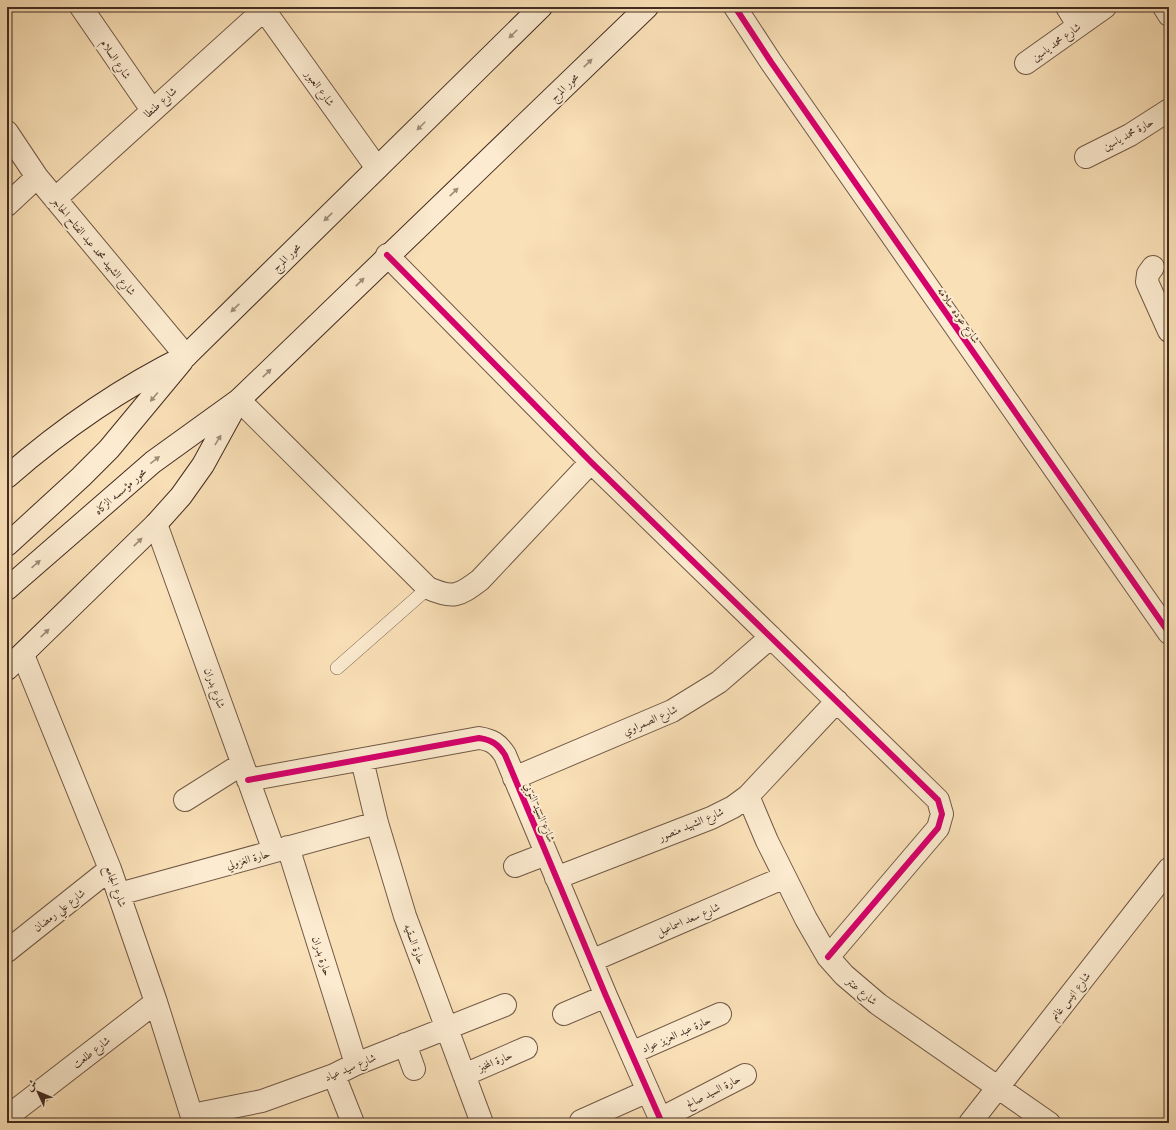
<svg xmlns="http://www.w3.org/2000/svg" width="1176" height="1130" viewBox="0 0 1176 1130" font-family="'Libre Caslon Text',Amiri,serif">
  <rect width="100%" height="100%" fill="#fae0b7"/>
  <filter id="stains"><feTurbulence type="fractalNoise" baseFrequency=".005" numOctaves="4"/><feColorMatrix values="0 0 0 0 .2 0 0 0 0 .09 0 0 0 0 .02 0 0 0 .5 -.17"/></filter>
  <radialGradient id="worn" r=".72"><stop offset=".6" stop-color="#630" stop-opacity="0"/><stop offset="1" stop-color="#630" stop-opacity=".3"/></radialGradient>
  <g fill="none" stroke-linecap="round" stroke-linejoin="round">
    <defs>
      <path id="service" d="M337,668L428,588"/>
      <path id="minor" d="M81,7L152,110
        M262,7L377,168
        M735,7L771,62L1169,633
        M1067,7L1078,25
        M1164,7L1169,15
        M1026,63L1105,7
        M7,132L37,177L186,356
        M1086,157L1130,135L1169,110
        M55,199L267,7
        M7,205L37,177
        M387,255L591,462L938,800L942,814L938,828L828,957
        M1153,267L1148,274L1147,282L1169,331
        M239,400L428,588C453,599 459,596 480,580L591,462
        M156,524L274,851
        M23,655L110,869L156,1002L194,1123
        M362,760L377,823L405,916L482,1123
        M514,778L672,711L719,682L771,637
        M248,780L479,738C492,740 498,744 505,755L606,996L662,1123
        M748,796L767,841L806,919L828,957L844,975L878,1004L1049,1123
        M185,800L242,764
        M288,847L356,1064
        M515,866L546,854
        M556,878L711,818L733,807L748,796L837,701
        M119,894L377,823
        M7,951L110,869
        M591,961L785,877
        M564,1014L606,996
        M405,1044L414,1069
        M631,1053L720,1014
        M334,1075L353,1123
        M464,1075L526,1048
        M192,1115L262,1101L334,1075L356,1064L505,1005
        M7,1117L156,1002
        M660,1119L745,1075
        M581,1121L648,1091
        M970,1123L1169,869"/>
      <path id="secondary" d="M7,477C63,428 119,389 186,356L541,7
        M7,545L81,477L109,449L182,361
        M7,589L153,462L239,400L647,7
        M7,669L156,524L181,496L203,465L237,403"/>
    </defs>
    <use href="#service" stroke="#715946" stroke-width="14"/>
    <use href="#minor" stroke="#715946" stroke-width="24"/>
    <use href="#secondary" stroke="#432c21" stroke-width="24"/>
    <use href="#service" stroke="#fcebd0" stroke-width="13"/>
    <use href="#minor" stroke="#fcebd0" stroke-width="22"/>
    <use href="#secondary" stroke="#fcebd0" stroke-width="22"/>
    <defs>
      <path id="cycleway" d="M735,7L771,62L1169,633
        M387,255L591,462L938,800L942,814L938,828L828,957
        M248,780L479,738C492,740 498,744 505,755L606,996L662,1123"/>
    </defs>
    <use href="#cycleway" stroke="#fcebd0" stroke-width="8"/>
    <use href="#cycleway" stroke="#d6006c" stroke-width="6"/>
  </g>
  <defs><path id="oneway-solid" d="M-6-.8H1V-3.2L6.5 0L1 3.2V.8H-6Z"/></defs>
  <g fill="#a08c78">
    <use href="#oneway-solid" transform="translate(513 34) rotate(135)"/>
    <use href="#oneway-solid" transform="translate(588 63) rotate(-44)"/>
    <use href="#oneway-solid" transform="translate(421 126) rotate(135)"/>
    <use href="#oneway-solid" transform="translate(454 192) rotate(-44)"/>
    <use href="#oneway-solid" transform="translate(328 217) rotate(136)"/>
    <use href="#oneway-solid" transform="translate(360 282) rotate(-44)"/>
    <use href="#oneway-solid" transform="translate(235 308) rotate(136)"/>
    <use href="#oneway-solid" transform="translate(267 373) rotate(-44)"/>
    <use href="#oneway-solid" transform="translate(154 397) rotate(130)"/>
    <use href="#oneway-solid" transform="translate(218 440) rotate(-59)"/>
    <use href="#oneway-solid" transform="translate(155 460) rotate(-38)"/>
    <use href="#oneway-solid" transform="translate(138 542) rotate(-44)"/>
    <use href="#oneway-solid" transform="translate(36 564) rotate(-41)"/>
    <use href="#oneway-solid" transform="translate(45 633) rotate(-44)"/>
  </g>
  <g text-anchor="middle" stroke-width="4" stroke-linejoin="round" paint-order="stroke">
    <g font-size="11" fill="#432c21" stroke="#fcebd0">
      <text transform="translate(1056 42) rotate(-36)" y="4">شارع محمد ياسين</text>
      <text transform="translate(116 59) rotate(56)" y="4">شارع السلام</text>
      <text transform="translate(564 87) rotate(-44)" y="4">محور المرج</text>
      <text transform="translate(320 88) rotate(54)" y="4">شارع العبور</text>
      <text transform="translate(160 102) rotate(-42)" y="4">شارع طنطا</text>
      <text transform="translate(1128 134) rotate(-29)" y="4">حارة محمد ياسين</text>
      <text transform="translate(94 246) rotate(50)" y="4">شارع الشهيد محمد عبد الفتاح الحاجر</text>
      <text transform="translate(286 257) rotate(-44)" y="4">محور المرج</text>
      <text transform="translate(959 315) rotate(55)" y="4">شارع عوده سلامه</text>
      <text transform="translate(120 491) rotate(-41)" y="4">محور مؤسسه الزكاه</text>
      <text transform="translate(215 688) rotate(70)" y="4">شارع بدران</text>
      <text transform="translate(650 720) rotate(-24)" y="4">شارع الصمراوي</text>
      <text transform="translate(540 812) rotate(67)" y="4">شارع السيد النوبي</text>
      <text transform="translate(691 824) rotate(-23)" y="4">شارع الشهيد منصور</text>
      <text transform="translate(248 859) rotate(-16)" y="4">حارة الغزولي</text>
      <text transform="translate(116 886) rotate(70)" y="4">شارع الجامع</text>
      <text transform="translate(59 910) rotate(-38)" y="4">شارع علي رمضان</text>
      <text transform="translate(688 919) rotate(-23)" y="4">شارع سعد اسماعيل</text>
      <text transform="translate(415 944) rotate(70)" y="4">حارة السقيه</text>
      <text transform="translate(322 956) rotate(72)" y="4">حارة بدران</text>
      <text transform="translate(862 991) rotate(40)" y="4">شارع عنتر</text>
      <text transform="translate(1070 996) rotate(-52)" y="4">شارع انيس غانم</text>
      <text transform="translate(676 1034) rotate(-24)" y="4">حارة عبد العزيز عواد</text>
      <text transform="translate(91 1052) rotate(-38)" y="4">شارع طلعت</text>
      <text transform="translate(495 1061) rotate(-23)" y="4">حارة المخبز</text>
      <text transform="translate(350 1067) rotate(-23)" y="4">شارع سيد عياد</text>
      <text transform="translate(713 1091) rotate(-27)" y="4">حارة السيد صالح</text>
    </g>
  </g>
  <rect width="1176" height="1130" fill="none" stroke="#fae0b7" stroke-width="24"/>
  <rect x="8" y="8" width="1160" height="1114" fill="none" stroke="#432c21" stroke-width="2"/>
  <rect x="12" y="12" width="1152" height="1106" fill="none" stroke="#432c21"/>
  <g transform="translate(38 1092) rotate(314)" stroke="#fcebd0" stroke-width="3" paint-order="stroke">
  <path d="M0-3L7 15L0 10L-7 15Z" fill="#432c21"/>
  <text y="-6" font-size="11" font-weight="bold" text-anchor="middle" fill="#432c21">ش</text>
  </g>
  <rect width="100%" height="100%" filter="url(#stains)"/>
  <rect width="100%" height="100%" fill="url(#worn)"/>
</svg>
